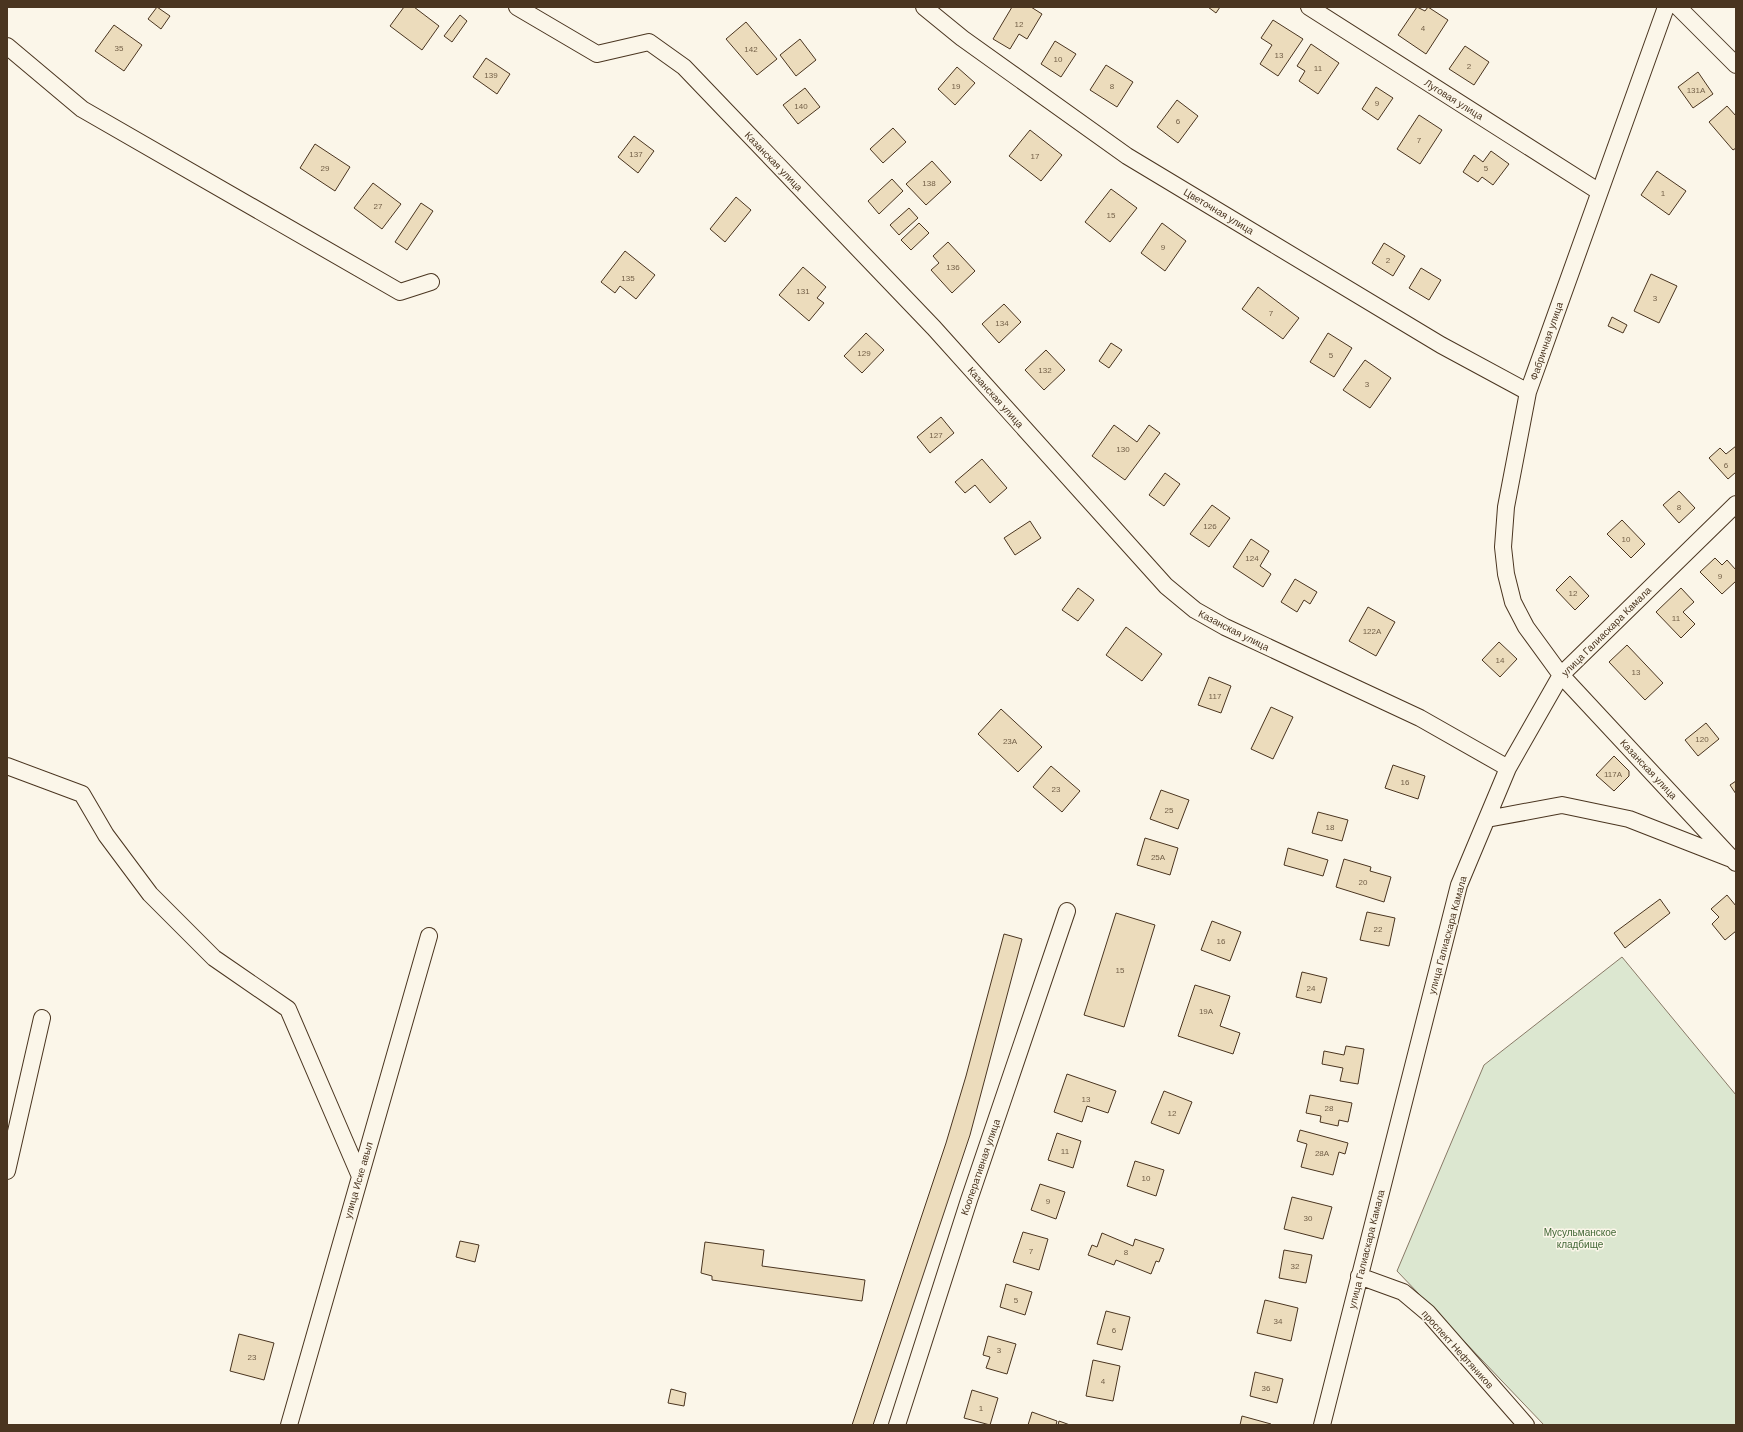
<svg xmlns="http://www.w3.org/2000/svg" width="1743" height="1432" viewBox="0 0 1743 1432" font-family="Helvetica,sans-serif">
  <rect width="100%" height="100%" fill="#fbf6e9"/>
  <path fill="#dce7d0" stroke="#887966" d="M1622,957L1736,1095V1425H1544L1397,1271L1484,1065Z"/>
  <path fill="#ecdcbc" stroke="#4a3520" d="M157,7L170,16L161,29L148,19Z
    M404,7H414L439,26L422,50L390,26Z
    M1012,7H1031L1042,14L1027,39L1019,34L1010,49L993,39Z
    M1208,7H1220L1216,13Z
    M1417,7L1425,11L1428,7L1448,20L1426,54L1398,35Z
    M460,15L467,21L452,42L444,36Z
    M1273,20L1303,39L1278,76L1260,64L1272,45L1261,38Z
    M746,22L777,59L757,75L726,39Z
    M114,25L142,45L124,71L95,51Z
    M800,39L816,60L796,76L780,55Z
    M1055,41L1076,54L1061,77L1041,64Z
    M1311,44L1339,63L1318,94L1299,81L1305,71L1297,66Z
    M1465,46L1489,62L1474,85L1449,69Z
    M486,58L510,74L497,94L473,77Z
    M1106,65L1133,82L1117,107L1090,90Z
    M957,67L975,83L955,105L938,89Z
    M1698,72L1713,94L1693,108L1678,87Z
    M1376,87L1393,98L1378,120L1362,109Z
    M805,88L820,107L798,124L783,105Z
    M1177,100L1198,116L1178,143L1157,127Z
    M1727,106L1736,116V148L1733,150L1709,122Z
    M1419,115L1442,130L1420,164L1397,149Z
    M893,128L906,142L883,163L870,149Z
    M1030,130L1062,155L1041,181L1009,156Z
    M634,136L654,151L638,173L618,157Z
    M315,144L350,167L335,191L300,168Z
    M1491,151L1509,164L1493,185L1482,177L1478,182L1463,172L1474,155L1483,162Z
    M932,161L951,182L926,205L906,184Z
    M1657,171L1686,191L1669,215L1641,195Z
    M892,179L903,191L879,214L868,201Z
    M373,183L401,204L382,229L354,208Z
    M1111,189L1137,208L1110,242L1085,222Z
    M736,197L751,210L725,242L710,229Z
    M421,203L433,211L407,250L395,242Z
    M909,208L918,218L899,235L890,225Z
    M919,223L929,233L911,250L901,240Z
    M1162,223L1186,241L1165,271L1141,253Z
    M948,242L975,271L952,293L931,270L939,263L933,256Z
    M1384,243L1405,256L1393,276L1372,263Z
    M625,251L655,275L636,299L620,286L615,293L601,282Z
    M803,267L826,287L817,298L824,303L809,321L779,295Z
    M1421,268L1441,280L1429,300L1409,288Z
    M1651,274L1677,286L1659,323L1634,311Z
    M1258,287L1299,318L1283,339L1242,309Z
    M1004,304L1021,322L999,343L982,324Z
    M1612,317L1627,325L1623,333L1608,326Z
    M866,333L884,350L862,373L844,356Z
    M1328,333L1352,348L1334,377L1310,362Z
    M1111,343L1122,350L1109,368L1099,361Z
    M1046,350L1065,370L1044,390L1025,370Z
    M1365,360L1391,378L1370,408L1343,390Z
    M941,417L954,433L930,453L917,437Z
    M1114,425L1137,442L1149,425L1160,433L1125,480L1092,456Z
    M1736,446V472L1728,479L1709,458L1720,448L1726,454Z
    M982,459L1007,488L990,503L975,485L965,493L955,482Z
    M1165,473L1180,484L1164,506L1149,495Z
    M1679,491L1695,508L1679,523L1663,505Z
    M1212,505L1230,518L1209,547L1190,534Z
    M1622,520L1645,544L1631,558L1607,534Z
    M1030,521L1041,538L1015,555L1004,538Z
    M1251,539L1269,551L1260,566L1271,574L1263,587L1233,567Z
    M1715,558L1722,565L1727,560L1736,570V581L1722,594L1700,572Z
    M1570,576L1589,596L1575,610L1556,590Z
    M1295,579L1317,592L1310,604L1304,600L1297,612L1281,602Z
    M1078,588L1094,600L1078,621L1062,610Z
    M1681,588L1694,602L1683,612L1695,624L1681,638L1656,612Z
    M1368,607L1395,622L1376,656L1349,641Z
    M1126,627L1162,654L1142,681L1106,655Z
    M1499,642L1517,659L1500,677L1482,660Z
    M1627,645L1663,683L1645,700L1609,662Z
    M1209,677L1231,686L1221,713L1198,705Z
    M1271,707L1293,717L1273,759L1251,749Z
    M1001,709L1042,747L1018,772L978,734Z
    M1706,723L1719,739L1698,756L1685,740Z
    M1614,756L1629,771V776L1614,791L1596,775Z
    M1393,765L1425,776L1418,799L1385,788Z
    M1051,766L1080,791L1062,812L1033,787Z
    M1736,781V794L1730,785Z
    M1161,790L1189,800L1178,829L1150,819Z
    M1318,812L1348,820L1342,841L1312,833Z
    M1145,838L1178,848L1170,875L1137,865Z
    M1288,848L1328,860L1323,876L1284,865Z
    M1344,859L1371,867L1370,871L1391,877L1384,902L1336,887Z
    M1727,895L1736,906V931L1725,940L1712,924L1719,917L1711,909Z
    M1660,899L1670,913L1625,948L1614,933Z
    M1367,912L1395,918L1389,946L1360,940Z
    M1116,913L1155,925L1124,1027L1084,1015Z
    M1212,921L1241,932L1230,961L1201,950Z
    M1004,934L1022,939L970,1135L873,1425H852L946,1143L966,1076Z
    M1302,972L1327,978L1321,1003L1296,997Z
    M1195,985L1230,996L1220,1026L1240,1033L1233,1054L1178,1036Z
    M1346,1046L1364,1049L1358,1084L1340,1081L1343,1068L1322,1064L1324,1051L1344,1055Z
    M1067,1074L1116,1091L1108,1113L1087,1106L1082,1122L1054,1112Z
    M1164,1091L1192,1102L1179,1134L1151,1123Z
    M1310,1095L1352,1103L1348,1122L1339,1120L1338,1126L1320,1122L1321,1116L1306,1113Z
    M1300,1130L1348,1143L1345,1154L1339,1152L1333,1175L1301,1167L1307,1144L1297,1141Z
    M1057,1133L1081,1141L1073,1168L1048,1160Z
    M1135,1161L1164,1170L1156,1196L1127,1186Z
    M1040,1184L1065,1192L1056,1219L1031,1210Z
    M1292,1197L1332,1207L1323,1239L1284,1229Z
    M1023,1232L1048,1239L1039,1270L1013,1262Z
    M1102,1233L1133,1246L1135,1239L1164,1249L1159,1262L1156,1261L1151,1274L1116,1260L1114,1265L1088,1255L1092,1245L1097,1247Z
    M460,1241L479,1245L475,1262L456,1257Z
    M705,1242L764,1250L762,1266L865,1280L862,1301L712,1280V1276L701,1273Z
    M1284,1250L1312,1255L1306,1283L1279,1278Z
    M1006,1284L1032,1292L1025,1315L1000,1307Z
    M1265,1300L1298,1308L1291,1341L1257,1333Z
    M1106,1311L1130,1317L1122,1350L1097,1344Z
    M239,1334L274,1343L264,1380L230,1371Z
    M988,1336L1016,1344L1007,1374L986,1368L990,1357L983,1355Z
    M1093,1360L1120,1366L1113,1401L1086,1396Z
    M1255,1372L1283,1379L1277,1403L1250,1396Z
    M671,1389L686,1393L684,1406L668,1403Z
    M972,1390L998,1398L990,1425L964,1418Z
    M1032,1412L1057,1421L1056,1425H1028Z
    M1242,1416L1271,1424L1270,1425H1240Z
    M1059,1421L1070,1425H1058Z"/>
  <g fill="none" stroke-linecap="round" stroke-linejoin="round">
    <defs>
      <path id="minor" d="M517,7L597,54L649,42L684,67L934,328L1166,586L1195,610L1225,627L1420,718L1508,768
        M924,7L962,38L1127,156L1441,345L1528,392
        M1309,7L1598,191
        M1666,7L1528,392L1506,507L1503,547L1506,574L1513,602L1526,627L1561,675L1736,863
        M1678,7L1736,65
        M7,46L82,109L400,292L431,282
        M7,766L82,794L106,835L150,894L214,958L288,1009L359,1174
        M1487,819L1562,805L1629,819L1729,858
        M7,1171L42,1018
        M1359,1276L1403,1292L1428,1313L1526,1425
        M289,1425L429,936
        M897,1425L969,1200L1067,911
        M1322,1425L1459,885L1508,768L1561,675L1736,504"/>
    </defs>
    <use href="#minor" stroke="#4a3520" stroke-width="18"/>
    <use href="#minor" stroke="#fbf6e9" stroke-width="16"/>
  </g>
  <g text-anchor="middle" stroke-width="3" stroke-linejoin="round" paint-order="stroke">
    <g font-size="8" fill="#725f47">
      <text x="1019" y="27">12</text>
      <text x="1423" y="31">4</text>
      <text x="119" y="51">35</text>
      <text x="751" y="52">142</text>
      <text x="1279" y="58">13</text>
      <text x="1058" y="62">10</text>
      <text x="1469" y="69">2</text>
      <text x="1318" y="71">11</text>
      <text x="491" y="78">139</text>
      <text x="956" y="89">19</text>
      <text x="1112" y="89">8</text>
      <text x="1696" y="93">131А</text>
      <text x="1377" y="106">9</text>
      <text x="801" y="109">140</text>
      <text x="1178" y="124">6</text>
      <text x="1419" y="143">7</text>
      <text x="636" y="157">137</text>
      <text x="1035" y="159">17</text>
      <text x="325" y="171">29</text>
      <text x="1486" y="171">5</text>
      <text x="929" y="186">138</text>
      <text x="1663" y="196">1</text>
      <text x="378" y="209">27</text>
      <text x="1111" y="218">15</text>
      <text x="1163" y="250">9</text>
      <text x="1388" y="263">2</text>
      <text x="953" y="270">136</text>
      <text x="628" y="281">135</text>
      <text x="803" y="294">131</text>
      <text x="1655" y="301">3</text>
      <text x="1271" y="316">7</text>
      <text x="1002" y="326">134</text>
      <text x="864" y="356">129</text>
      <text x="1331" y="358">5</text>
      <text x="1045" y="373">132</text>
      <text x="1367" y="387">3</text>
      <text x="936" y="438">127</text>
      <text x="1123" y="452">130</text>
      <text x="1726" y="468">6</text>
      <text x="1679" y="510">8</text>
      <text x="1210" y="529">126</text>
      <text x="1626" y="542">10</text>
      <text x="1252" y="561">124</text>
      <text x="1720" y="579">9</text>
      <text x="1573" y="596">12</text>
      <text x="1676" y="621">11</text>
      <text x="1372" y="634">122А</text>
      <text x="1500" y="663">14</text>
      <text x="1636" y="675">13</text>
      <text x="1215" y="699">117</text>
      <text x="1702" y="742">120</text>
      <text x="1010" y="744">23А</text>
      <text x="1613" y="777">117А</text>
      <text x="1405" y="785">16</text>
      <text x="1056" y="792">23</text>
      <text x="1169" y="813">25</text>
      <text x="1330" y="830">18</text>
      <text x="1158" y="860">25А</text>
      <text x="1363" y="885">20</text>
      <text x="1378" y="932">22</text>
      <text x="1221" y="944">16</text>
      <text x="1120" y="973">15</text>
      <text x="1311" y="991">24</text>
      <text x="1206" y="1014">19А</text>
      <text x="1086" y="1102">13</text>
      <text x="1329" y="1111">28</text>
      <text x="1172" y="1116">12</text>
      <text x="1065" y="1154">11</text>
      <text x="1322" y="1156">28А</text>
      <text x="1146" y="1181">10</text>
      <text x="1048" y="1204">9</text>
      <text x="1308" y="1221">30</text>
      <text x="1031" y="1254">7</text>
      <text x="1126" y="1255">8</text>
      <text x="1295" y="1269">32</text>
      <text x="1016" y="1303">5</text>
      <text x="1278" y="1324">34</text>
      <text x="1114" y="1333">6</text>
      <text x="999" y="1353">3</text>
      <text x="252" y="1360">23</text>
      <text x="1103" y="1384">4</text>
      <text x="1266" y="1391">36</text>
      <text x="981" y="1411">1</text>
    </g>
    <g font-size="10" fill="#4a3520" stroke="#fbf6e9">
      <text transform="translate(1454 99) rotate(32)" y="4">Луговая улица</text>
      <text transform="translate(774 161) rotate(46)" y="4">Казанская улица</text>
      <text transform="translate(1219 211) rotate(31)" y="4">Цветочная улица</text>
      <text transform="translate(1546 341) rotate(-71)" y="4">Фабричная улица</text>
      <text transform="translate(996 397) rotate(48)" y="4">Казанская улица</text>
      <text transform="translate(1234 630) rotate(27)" y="4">Казанская улица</text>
      <text transform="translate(1606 631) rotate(-45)" y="4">улица Галиаскара Камала</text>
      <text transform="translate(1649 769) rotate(47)" y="4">Казанская улица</text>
      <text transform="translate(1447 935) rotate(-75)" y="4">улица Галиаскара Камала</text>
      <text transform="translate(980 1167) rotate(-71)" y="4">Кооперативная улица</text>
      <text transform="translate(358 1180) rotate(-74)" y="4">улица Иске авыл</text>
      <text transform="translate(1366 1249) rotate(-76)" y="4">улица Галиаскара Камала</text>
      <text transform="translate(1458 1349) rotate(48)" y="4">проспект Нефтяников</text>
    </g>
    <g font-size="10" fill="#436837" stroke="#fbf6e9">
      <text x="1580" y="1236">Мусульманское<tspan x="1580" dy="12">кладбище</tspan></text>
    </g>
  </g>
  <rect width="1743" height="1432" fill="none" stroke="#4a3520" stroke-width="16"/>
</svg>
